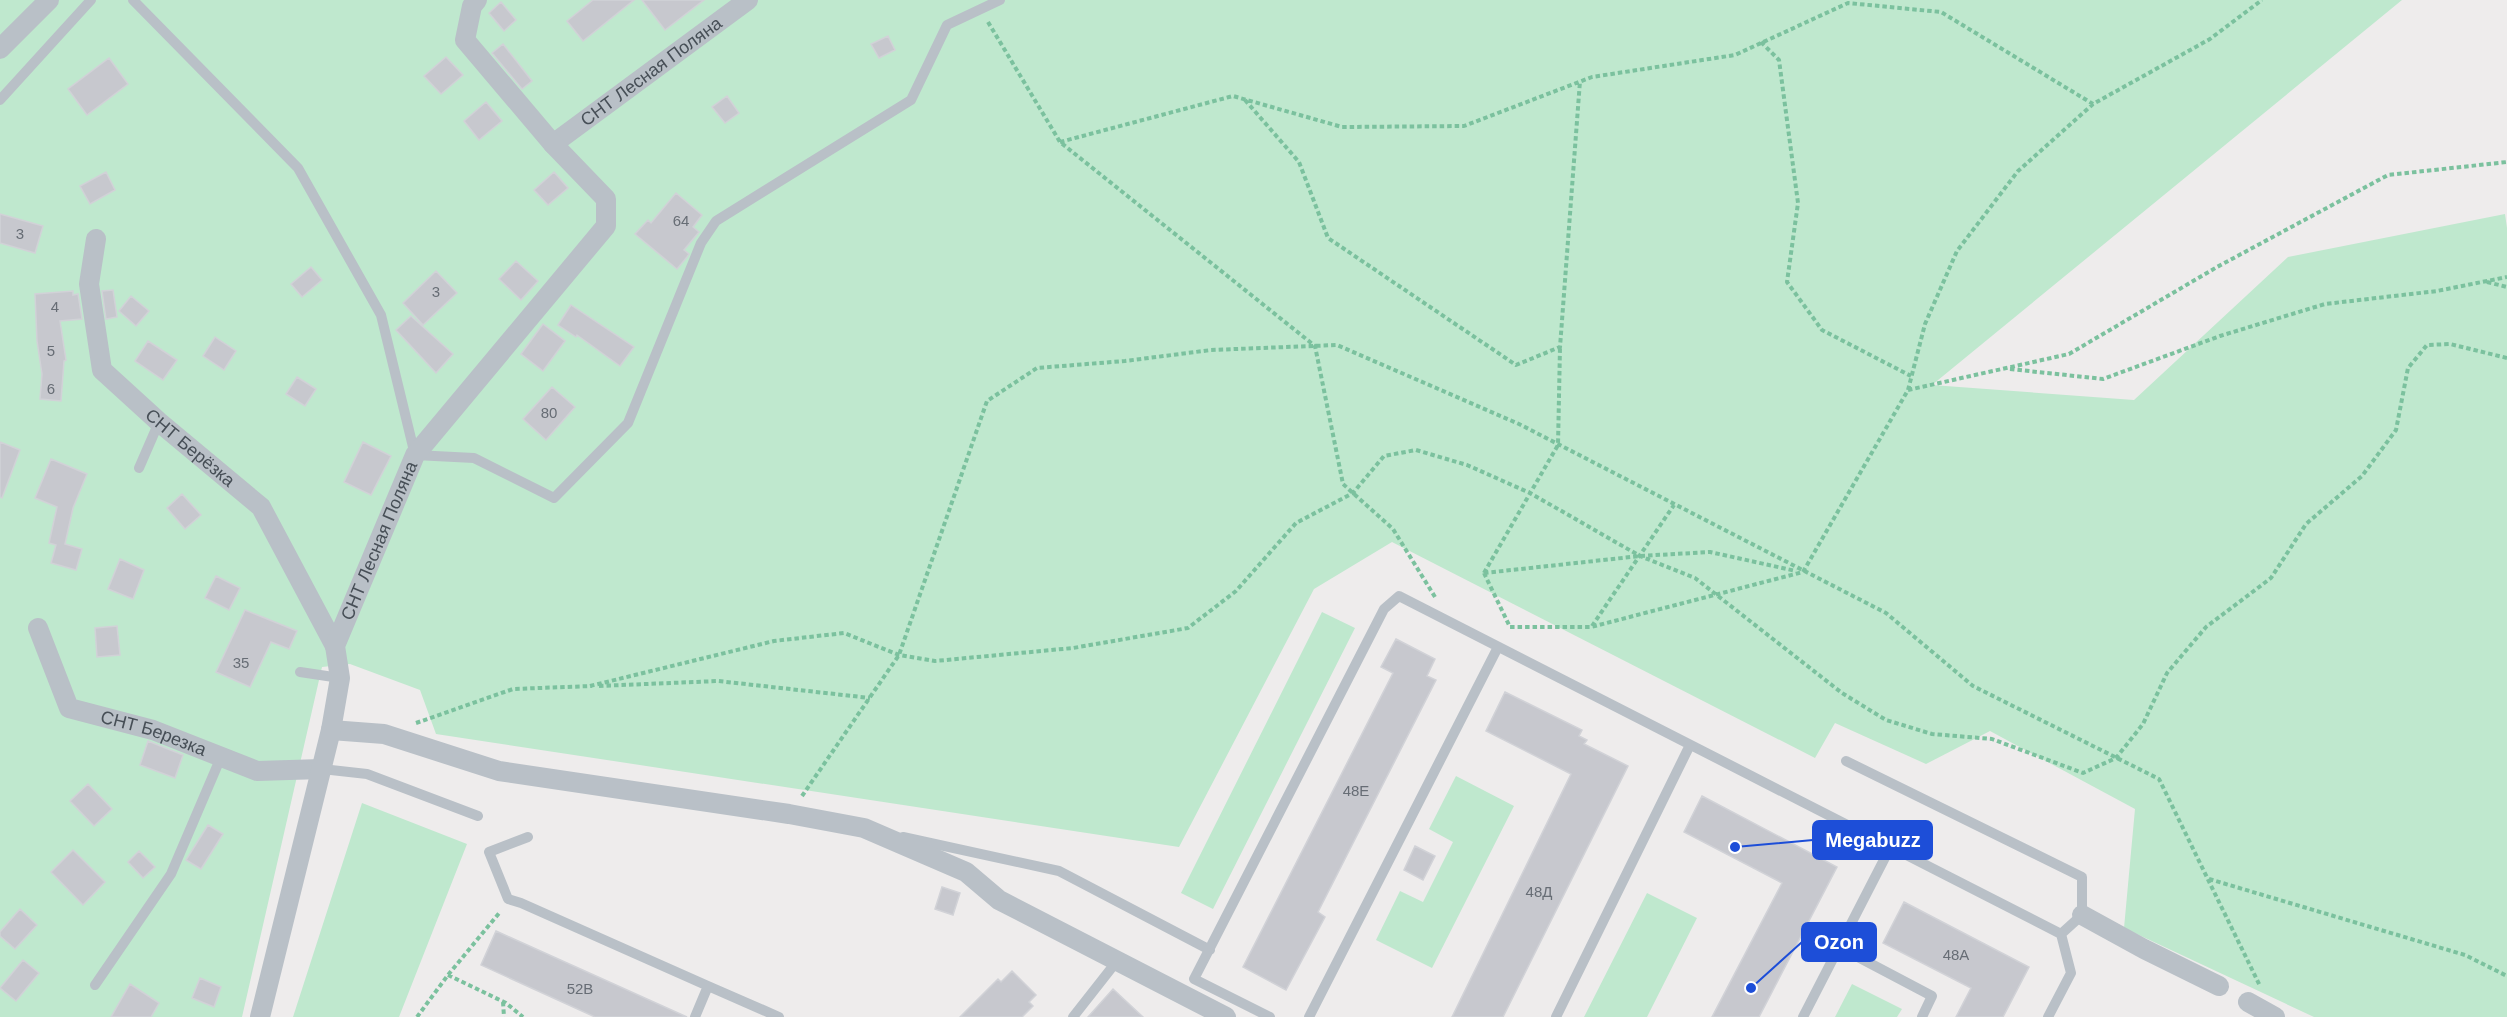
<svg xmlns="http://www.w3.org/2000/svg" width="2507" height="1017" viewBox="0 0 2507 1017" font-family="Helvetica,sans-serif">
  <rect width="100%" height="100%" fill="#eeecec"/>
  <path fill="#bfe8ce" d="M0,0H2402L1932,385L2134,400L2288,257L2505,214L2507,228V1017H2314L2124,928L2135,809L1990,731L1926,764L1835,723L1815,758L1392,542L1314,589L1179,847L436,734L420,690L350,664L322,667L242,1017H0Z
    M1322,612L1355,628L1213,909L1181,893Z
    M1456,776L1514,806L1432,968L1376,940L1400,891L1423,902L1453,842L1429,829Z
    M362,803L467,844L399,1017H293Z
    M1647,893L1697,918L1647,1017H1584Z
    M1852,984L1902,1009L1897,1017H1835Z"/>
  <path fill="#c7c8ce" stroke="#d1d2d7" stroke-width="1.5" d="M593,0H634L583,41L567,21Z
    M642,0H704L665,30Z
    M501,2L516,20L504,31L489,13Z
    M888,36L895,50L879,58L871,44Z
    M503,44L532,81L522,89L492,53Z
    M446,57L463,75L441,94L424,76Z
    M109,58L128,84L87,115L68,89Z
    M727,96L739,113L725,123L712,107Z
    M486,102L502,121L479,140L464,121Z
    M106,172L115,190L90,204L80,186Z
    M554,172L568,188L548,205L534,190Z
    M676,193L702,215L693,227L699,232L684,250L689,254L687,257L677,269L635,234L648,220L651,223Z
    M0,214L43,226L35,253L0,243Z
    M516,261L538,281L521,300L499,279Z
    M311,267L322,280L302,297L291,284Z
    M436,271L457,293L423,325L403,303Z
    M113,290L117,317L106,319L102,291Z
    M73,291V295L78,294L82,319L60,321L66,360L64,361L61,401L40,399L42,374L37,341L35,294Z
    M131,296L149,311L136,326L119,311Z
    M571,305L634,347L620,366L577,335L576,337L558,325Z
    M411,316L453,354L436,373L396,330Z
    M543,324L565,341L543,371L521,354Z
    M215,337L236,351L224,370L203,356Z
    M148,341L177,360L163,380L135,361Z
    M297,377L316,389L305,406L286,394Z
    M552,387L575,407L546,440L523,419Z
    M0,442L20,450L2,498L0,497Z
    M363,442L391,456L371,495L344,482Z
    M51,459L87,474L73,508L65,544L82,549L76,570L51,563L56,545L49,543L57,507L35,498Z
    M182,494L201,515L185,529L167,508Z
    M120,559L144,570L133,599L108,589Z
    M216,576L240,588L229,610L205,598Z
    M245,610L297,631L289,649L271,642L250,687L216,672Z
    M117,626L120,655L97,657L95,628Z
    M1396,639L1435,659L1427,676L1436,680L1318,912L1325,917L1286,990L1243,967L1393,673L1381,667Z
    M1505,692L1582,730L1579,736L1587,740L1584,744L1628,766L1503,1017H1452L1571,774L1486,731Z
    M148,741L183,755L175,778L140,765Z
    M88,784L112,809L94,826L70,801Z
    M1702,796L1837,867L1759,1017H1712L1782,883L1684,832Z
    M208,825L223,834L201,869L186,860Z
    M1415,846L1435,856L1423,880L1404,870Z
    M73,850L105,882L83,905L51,872Z
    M139,851L155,867L143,878L128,862Z
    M942,887L960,893L953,915L935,909Z
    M1904,902L2029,967L2003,1017H1956L1971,988L1883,943Z
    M20,909L37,925L15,949L0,936V932Z
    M496,931L687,1017H595L481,965Z
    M23,960L39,973L16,1001L0,988Z
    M1012,971L1036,995L1029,1002L1033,1006L1022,1017H960L998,979L1001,982Z
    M200,978L221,987L214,1007L192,998Z
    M130,984L159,1003L151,1017H111Z
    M1113,989L1143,1017H1088Z"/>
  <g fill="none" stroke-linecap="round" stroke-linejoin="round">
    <path stroke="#7bc19e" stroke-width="4" stroke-dasharray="4.5 3" stroke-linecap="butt" d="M988,22L1060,142L1315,346L1343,484L1393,529L1435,597
      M1761,42L1779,60L1798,203L1787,282L1822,330L1911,376
      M1245,100L1299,162L1328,238L1516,365L1560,347L1580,81
      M1060,142L1233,96L1342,127L1464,126L1592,77L1735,55L1848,3L1941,12L2093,104
      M2487,282L2507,287
      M2010,369L2103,379L2220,336L2325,304L2437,291L2507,277
      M1908,390L1925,324L1957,251L2018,171L2093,104L2210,39L2262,0
      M1484,573L1510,627H1591L1803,572L1908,390L2069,354L2217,267L2388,175L2507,162
      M1484,573L1640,556L1710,552L1796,571
      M1484,573L1558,445L1560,347
      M1592,626L1674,505
      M590,686L774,641L844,633L899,655L935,661L1073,648L1188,628L1236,591L1296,523L1353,493L1384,456L1416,450L1467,465L1530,493L1640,556L1695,578L1842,693L1886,720L1932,734L1992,739L2083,773L2116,758L2143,724L2167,673L2206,627L2271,578L2306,524L2362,476L2396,430L2408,368L2427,345L2450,344L2507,358
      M599,686L718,681L870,698
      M416,723L513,689L592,686
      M802,796L899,655L987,401L1037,368L1125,361L1211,350L1337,345L1519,424L1886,613L1973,686L2159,779L2260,986
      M2209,879L2465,955L2507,976
      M448,975L506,1003L523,1017
      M503,1002L504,1017
      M417,1017L448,975L500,912"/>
    <path stroke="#b9c0c7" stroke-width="10" d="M133,0L298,168L381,315L415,455L474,458L554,498L628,423L701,243L716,221L911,100L947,25L1000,0
      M0,100L91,0
      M139,468L159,422
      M300,672L340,678
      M1846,761L2082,877V915L2061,934
      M322,769L367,774L478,816
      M528,837L489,852L508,899L521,903L708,986L695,1017
      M903,837L1059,871L1210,950
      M1839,947L1932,996L1922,1017
      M95,985L171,874L221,757
      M708,986L779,1017
      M1073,1017L1117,961
      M1270,1017L1194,979L1384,609L1399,596L2061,934L2071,973L2048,1017
      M1309,1017L1498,647
      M1556,1017L1690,745
      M1803,1017L1890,848"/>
    <g stroke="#b9c0c7" stroke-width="20">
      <path d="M0,49L49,0"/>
      <path id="s1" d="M553,144L748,0"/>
      <path id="s2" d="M96,239L89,284L102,370L159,422L261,507L335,646"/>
      <path id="s3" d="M38,628L69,708L153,730L257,771L322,769"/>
      <path d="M331,730L384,734L499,771L789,814L864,828L966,872L999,900L1226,1017"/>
      <path d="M2082,915L2144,949L2219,986"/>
      <path d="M2248,1002L2275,1017"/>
      <path id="s4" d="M260,1017L331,730L340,678L335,646L415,455L606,226V199L553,144L465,40L472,6L477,0"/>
    </g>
  </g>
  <g text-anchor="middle" stroke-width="6" stroke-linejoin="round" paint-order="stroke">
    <g font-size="15" fill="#676d75">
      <text x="681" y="226">64</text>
      <text x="20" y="239">3</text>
      <text x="436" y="297">3</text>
      <text x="55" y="312">4</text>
      <text x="51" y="356">5</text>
      <text x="51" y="394">6</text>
      <text x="549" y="418">80</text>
      <text x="241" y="668">35</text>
      <text x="1356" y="796">48Е</text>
      <text x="1539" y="897">48Д</text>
      <text x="1956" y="960">48А</text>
      <text x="580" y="994">52В</text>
    </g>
    <g font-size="18" fill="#474f57" stroke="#fff">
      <text dy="6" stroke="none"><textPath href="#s1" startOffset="122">СНТ Лесная Поляна</textPath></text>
      <text dy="6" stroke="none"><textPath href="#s2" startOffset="250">СНТ Берёзка</textPath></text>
      <text dy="6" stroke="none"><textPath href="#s4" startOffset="495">СНТ Лесная Поляна</textPath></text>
      <text dy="6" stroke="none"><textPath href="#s3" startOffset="174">СНТ Березка</textPath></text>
    </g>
  </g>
  <path fill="none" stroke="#1d4ed8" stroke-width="2" d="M1735 847L1813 840M1751 988L1802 942"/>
  <g fill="#1d4ed8" stroke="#fff" stroke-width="2">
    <circle cx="1735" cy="847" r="6"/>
    <circle cx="1751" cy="988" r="6"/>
  </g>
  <g fill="#1d4ed8" stroke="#1d4ed8" stroke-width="2">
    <rect x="1813" y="821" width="119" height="38" rx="6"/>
    <rect x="1802" y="923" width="74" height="38" rx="6"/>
  </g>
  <g font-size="20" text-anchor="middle" font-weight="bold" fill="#fff">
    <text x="1873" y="847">Megabuzz</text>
    <text x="1839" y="949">Ozon</text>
  </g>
</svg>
